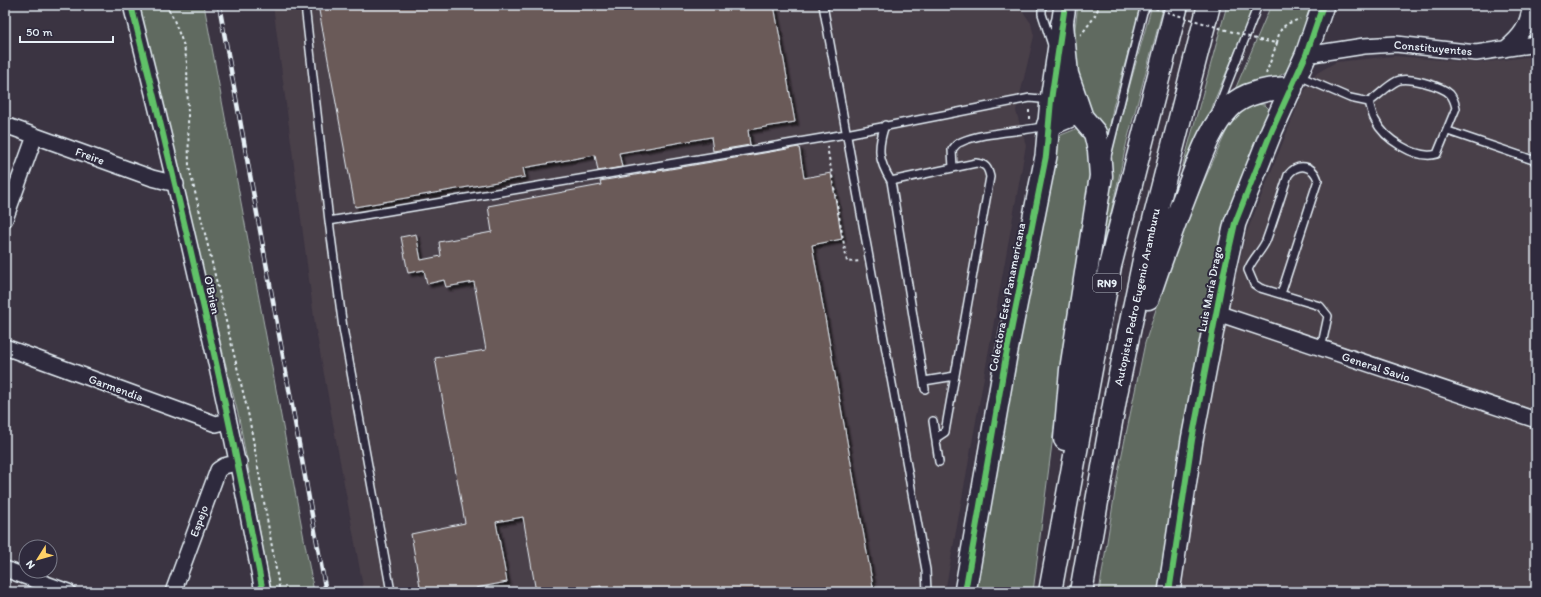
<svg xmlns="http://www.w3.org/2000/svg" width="1541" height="597" viewBox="0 0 1541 597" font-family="Itim,sans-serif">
  <defs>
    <filter id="shadow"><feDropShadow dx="3.5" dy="3.5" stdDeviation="1" flood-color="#0009"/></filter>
  </defs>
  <rect width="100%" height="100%" fill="#3b3442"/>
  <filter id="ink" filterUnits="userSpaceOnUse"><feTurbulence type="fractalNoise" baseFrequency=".025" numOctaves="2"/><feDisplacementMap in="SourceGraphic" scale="8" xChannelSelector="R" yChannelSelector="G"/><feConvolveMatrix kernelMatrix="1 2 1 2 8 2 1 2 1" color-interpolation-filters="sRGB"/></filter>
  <g filter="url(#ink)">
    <path fill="#493f49" d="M273,5H1018L1031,23L1034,36L1016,111L1026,145L945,592H364L315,325Z
      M1394,56L1478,63L1536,56V592H1179L1200,442L1222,331L1246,234L1302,95L1317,73L1336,62Z"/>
    <path fill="#616b60" stroke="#a4aeac" d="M137,5H204L314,592H271L239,418Z
      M1078,5H1141L1113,107L1108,138L1086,109L1071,58Z
      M1152,5H1164L1127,141L1084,333L1105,184L1116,135Z
      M1227,5H1255L1215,99L1196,157L1174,209L1183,165Z
      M1271,5H1319L1292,68L1273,80L1231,99Z
      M1255,104L1265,105L1271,111L1232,209L1162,592H1099L1118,473L1145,343L1181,233L1230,123C1237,113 1244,108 1255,104Z
      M1076,129L1085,133L1096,161L1065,342L1033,592H974L1004,393L1055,145L1061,135Z"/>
    <path fill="#6b5a58" stroke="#e8f1f8" filter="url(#shadow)" d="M318,5H774L795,122L748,130L750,145L713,151L711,137L619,153L622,167L598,171L595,155L523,168L525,177L355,207Z
      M799,147L804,178L831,173L842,239L812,245L874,592H602L601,586L569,592H536L523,517L496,522L507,582L476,588L477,592H421L411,534L465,523L435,358L486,350L474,282L446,287L444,280L427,284L424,270L408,273L401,237L416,234L421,260L441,256L439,242L492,232L488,206L601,185L600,181Z"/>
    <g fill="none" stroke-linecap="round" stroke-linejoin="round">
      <defs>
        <path id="lane" d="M305,5L329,221L343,328L391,592
          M823,5L926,570L927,592
          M1042,5V14L1052,45
          M1299,76L1350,98L1369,102C1378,96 1387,86 1397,81C1407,76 1442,86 1450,94C1454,99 1455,103 1456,108L1437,154C1416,160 1384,139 1375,120C1372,115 1371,108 1369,102
          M1217,110L1258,5
          M885,125C877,148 878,160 891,181L925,389
          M1448,131L1536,161
          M1107,156L1143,12L1147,5
          M953,168L952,150C954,147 957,143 961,142C982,132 1021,132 1046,126
          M891,181L976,163C986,164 988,168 990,177L945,432L936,438
          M329,221L846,134L1030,98L1050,100
          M1281,294L1318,180C1313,165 1298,162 1288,175C1281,197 1274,219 1266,241C1261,252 1252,259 1248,270L1254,284L1260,288L1320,306L1328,316L1321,349
          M924,381L955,376
          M933,421L939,462"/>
        <path id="street" d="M131,5C180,199 226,395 263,592
          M1505,49C1522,35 1527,27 1531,5
          M1306,55L1364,46L1396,44L1476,53L1536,44
          M5,125L152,178L176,184
          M5,219L35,136
          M1217,313L1536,420
          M5,347L216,424L228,421
          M5,569L68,592
          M173,592L218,470L224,466L239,462"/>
        <path id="secondary" d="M965,592L1006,356L1046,156L1051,100L1065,5
          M1169,592L1192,440L1224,272L1235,223L1272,130L1306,55L1323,5"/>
        <path id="highway" d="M1051,100L1066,103L1073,107L1095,133L1099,150L1101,176L1071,370L1065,439
          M1048,125L1072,115H1081L1067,74L1062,24
          M1148,298C1161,259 1175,221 1190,183C1201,156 1209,129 1229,108C1243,93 1271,87 1291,89
          M1050,592L1110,266L1177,5
          M1081,592L1116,394L1145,255L1209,5"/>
      </defs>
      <use href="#lane" stroke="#e8f1f8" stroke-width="10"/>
      <use href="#street" stroke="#e8f1f8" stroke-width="18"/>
      <use href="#secondary" stroke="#e8f1f8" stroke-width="24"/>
      <use href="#highway" stroke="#e8f1f8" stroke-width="25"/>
      <path stroke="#e8f1f8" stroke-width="2" stroke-dasharray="3 3" stroke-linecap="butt" d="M165,5L172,15L184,46L187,63L189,167L249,417L280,592
        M1080,36L1093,19L1100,5
        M1259,40L1277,43L1266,74
        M1277,43C1280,25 1284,25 1300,19
        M1029,119V109
        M827,146L847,262L861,261"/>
      <use href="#lane" stroke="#2f2a3d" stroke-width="7"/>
      <use href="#street" stroke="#2f2a3d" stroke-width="15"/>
      <use href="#secondary" stroke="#2f2a3d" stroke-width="21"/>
      <use href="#highway" stroke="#2f2a3d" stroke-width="22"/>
      <defs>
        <path id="rail" d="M219,5L326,592"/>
      </defs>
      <use href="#rail" stroke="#e8f1f8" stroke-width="4.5"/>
      <use href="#rail" stroke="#2f2a3d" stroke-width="3" stroke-dasharray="9" stroke-linecap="butt"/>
      <path stroke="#e8f1f8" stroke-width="2" stroke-dasharray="3 3" stroke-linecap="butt" d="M1144,5L1259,40"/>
      <defs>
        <path id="cycleway" d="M131,5C180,199 226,395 263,592
          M965,592L1006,356L1046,156L1051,100L1065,5
          M1169,592L1192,440L1224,272L1235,223L1272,130L1306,55L1323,5"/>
      </defs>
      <use href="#cycleway" stroke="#2f2a3d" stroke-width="8"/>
      <use href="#cycleway" stroke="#61c268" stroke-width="6"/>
    </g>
  </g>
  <g text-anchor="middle" stroke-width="4" stroke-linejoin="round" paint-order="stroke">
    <rect fill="#2f2a3d" stroke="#b0b5c0" stroke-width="1" x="1093" y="274" width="28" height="18" rx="3"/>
    <g font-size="11" font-weight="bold" fill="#e8f1f8">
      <text x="1107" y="287">RN9</text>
    </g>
    <g font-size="12" fill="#e8f1f8" stroke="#2f2a3d">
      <text transform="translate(1433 48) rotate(5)" y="4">Constituyentes</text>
      <text transform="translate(90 156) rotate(20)" y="4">Freire</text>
      <text transform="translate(1210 289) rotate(-79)" y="4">Luis María Drago</text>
      <text transform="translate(212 295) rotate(78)" y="4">O'Brien</text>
      <text transform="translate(1007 297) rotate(-79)" y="4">Colectora Este Panamericana</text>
      <text transform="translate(1137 297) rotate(-78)" y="4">Autopista Pedro Eugenio Aramburu</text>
      <text transform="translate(1376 367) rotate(18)" y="4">General Savio</text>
      <text transform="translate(116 388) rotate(20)" y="4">Garmendia</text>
      <text transform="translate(199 521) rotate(-70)" y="4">Espejo</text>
    </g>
  </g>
  <rect width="1541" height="597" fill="none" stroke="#2f2a3d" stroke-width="20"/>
  <rect x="10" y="10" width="1521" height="577" fill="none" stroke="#e8f1f8" stroke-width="1.5" filter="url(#ink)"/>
  <g transform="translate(38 559) rotate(233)"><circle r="19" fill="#2f2a3d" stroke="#797a88"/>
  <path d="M0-3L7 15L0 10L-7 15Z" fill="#ffd166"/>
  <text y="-6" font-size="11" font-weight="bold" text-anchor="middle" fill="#e8f1f8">N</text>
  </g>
  <path d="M20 36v6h93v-6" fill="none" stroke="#e8f1f8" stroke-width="2"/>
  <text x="26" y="36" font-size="12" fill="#e8f1f8" stroke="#2f2a3d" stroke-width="3" paint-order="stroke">50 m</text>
</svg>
